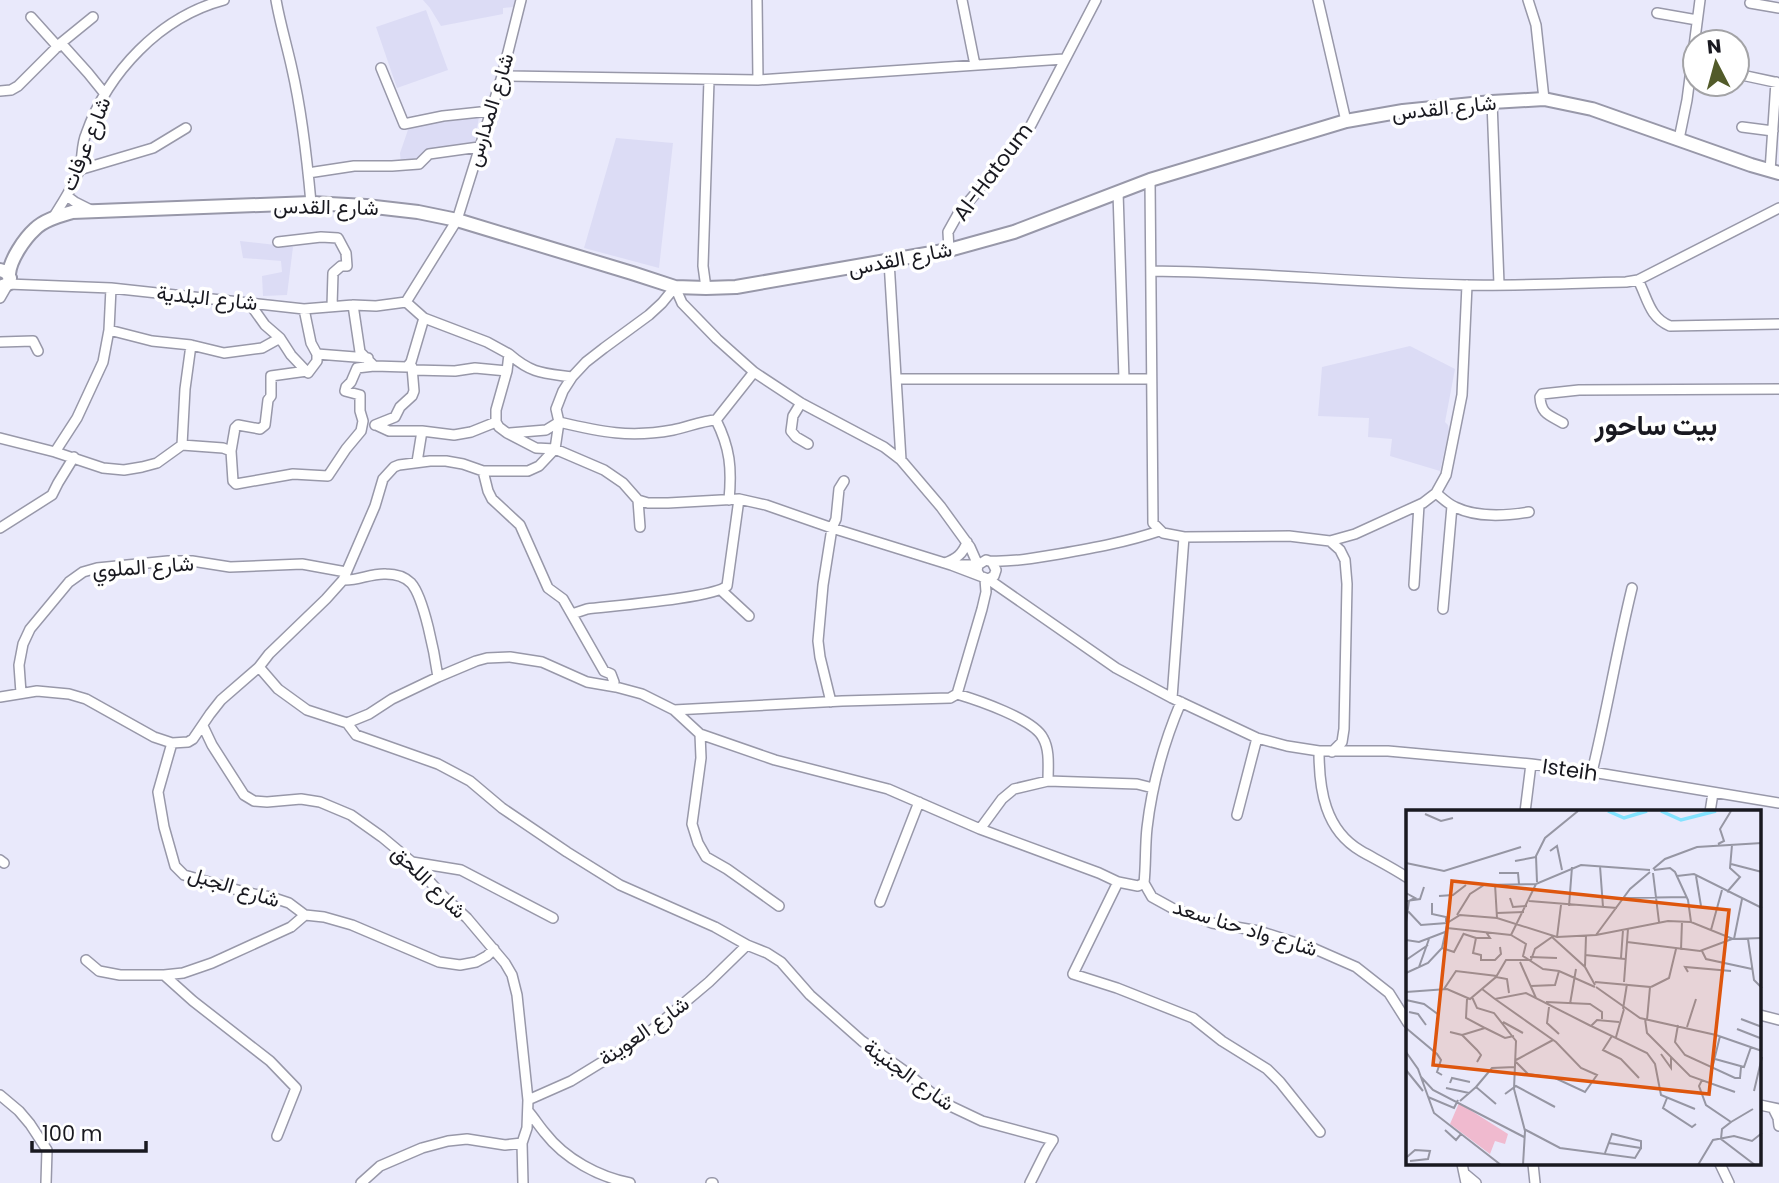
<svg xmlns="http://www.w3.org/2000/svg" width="1779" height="1183" viewBox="0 0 1779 1183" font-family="Poppins,Vazirmatn,sans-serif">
  <rect width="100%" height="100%" fill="#e9e9fb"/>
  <path fill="#dcdcf5" d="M423,0H516L514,7L503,8V14L441,26L430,8Z
    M426,10L448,70L397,88L376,27Z
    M479,117L474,146L424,152L417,163L401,164L400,153L409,127Z
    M616,138L673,143L659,268L584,248Z
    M240,241L293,247L287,295L263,296L262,276L282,272L281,261L243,258Z
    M1410,346L1455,369L1445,422L1448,425L1449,430L1440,471L1390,456L1392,439L1368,437L1369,418L1318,416L1322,367Z"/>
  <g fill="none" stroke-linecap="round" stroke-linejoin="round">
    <defs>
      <path id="minor" d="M276,0C280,23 287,46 292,69C302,113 307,158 311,203
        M757,0L758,80
        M962,0L975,65
        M1318,0L1346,121
        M1528,0L1536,25L1544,99
        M1750,3L1779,8
        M1657,13L1697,20
        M31,17L58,47
        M61,43L88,73L105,94
        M381,68L404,124L443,116L490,111
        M1737,74L1779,83
        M502,76L758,80L1064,59
        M0,91L11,90L18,86L61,43L93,17
        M1492,102L1499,284
        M1742,127L1773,131
        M1679,139L1687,100L1700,0
        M79,170L153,148L186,128
        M1770,171L1776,82
        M308,173L354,166H392L419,164L429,154L479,147
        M1150,180L1153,523L1163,533L1184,537L1289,536L1330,541L1340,550L1345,560L1347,584L1344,729L1342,742L1332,752
        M1118,192L1124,379
        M67,196L75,202L91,210
        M53,218C62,203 73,187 79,171C83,159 81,145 86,134C108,72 160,17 224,0
        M278,242L321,237L338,238L346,253L347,266H341L333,273L332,306
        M949,250L948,232L958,214L1016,146L1031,125L1096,0
        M889,261L901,460
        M1151,271C1256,272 1360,283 1465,285C1519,286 1572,283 1626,282L1638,280L1779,208
        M1638,280C1648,299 1649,317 1670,326L1779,324
        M706,288L703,266L709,80
        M0,298L8,284L111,288L304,309L353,305L376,306L406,302
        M406,302L424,318L487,342L509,354L507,371L496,410V422L499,427L507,433L536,448L555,449L604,470L623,483L638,500L648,503H668L739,499L766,505L832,528L951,565L980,576
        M406,302L457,220L502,76L521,0
        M353,305L360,352L374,366
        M109,330L152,341L191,345L185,389L182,445L223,448L231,451L233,481L236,484L293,474L328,476L346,449L361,431L363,421L360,411V395L345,391L346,387L351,382L357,368L374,366L407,367L411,362L424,318
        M280,338L291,355L308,373L317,361V354L311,343L304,309
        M0,342L33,341L38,351
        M191,345L224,353L262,348L280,338L265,325L250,304
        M317,354L368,358
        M509,354C532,374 543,373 572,377
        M413,370L455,371L475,368L507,371
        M897,379H1151
        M801,403L793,416L791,431L796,437L808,444
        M716,420C730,448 732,468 729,500
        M716,420L754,372
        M1563,423C1549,415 1541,414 1540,397L1542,394L1579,390L1779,389
        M375,425L395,417L400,407L412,396L414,391L412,367
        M376,425L389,431H422
        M510,433L546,430L559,422C601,432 630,438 673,430C688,427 701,421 716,420
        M0,438L55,452L77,418L103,362L109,330L111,288
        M231,451L235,428L238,425L260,429L265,425L268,400L271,396V376L307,371
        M55,452L103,468L124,470L142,467L157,463L182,445
        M417,462L422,431L454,435L471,432L496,422
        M483,471L488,491L492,499L520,525L548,588L563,599L604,671L611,674L614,682L612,686
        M1436,493C1442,498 1448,504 1455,507C1478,518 1505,516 1529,512
        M638,500L640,527
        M0,528L52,495L58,483L74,457
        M1330,541L1355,534L1423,503L1436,493L1446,475L1462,395L1467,285
        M989,561C1013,562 1036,558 1059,554C1093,548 1127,542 1159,531
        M945,563C956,559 963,554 967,542
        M988,579L1116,668L1172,698L1257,738L1287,746L1319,751H1388L1531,764L1592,772L1779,803
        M343,580C358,581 371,573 386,574C395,574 404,576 411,583C424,597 435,656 438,677
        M1414,585L1419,505
        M722,591L749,616
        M1443,609L1452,506
        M572,614L587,609C611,606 714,598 727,586L739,499
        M259,667L278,689L307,710L347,723L369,714L392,699L438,677L476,661L487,658L510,657L542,662L587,682L616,687L642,694L674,710L700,734L775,760L888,789L980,829
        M21,693L19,665L23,644L30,629L69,582L83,572L97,568L168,561H192L230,567L302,564L346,572
        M957,694L982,609L986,592L985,579
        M0,697L37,691L69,694L86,699L154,737L172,743L188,742L193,739L210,714L221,700L259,667L269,654L326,599L343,580L375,506L383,479L394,467L399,465L430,461H446L463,464L483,471H528L539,466L555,449L559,422L556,409L563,391L572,377L586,362L604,348L649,315L662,303L675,287L682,303L717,339L754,372L801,403L884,447L901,460L941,507L970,547L978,565L977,571L980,576L988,579L994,576L996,570L992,562L986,560L978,565H951
        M1172,698L1184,537
        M831,702L820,657L818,641L823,585L832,528L836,519L839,489L844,481
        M674,710L842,701L950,698L957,694C977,700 1034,719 1043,738C1050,750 1048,767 1048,781
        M347,723L356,735L438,764L470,781L502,808L567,852L620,885L715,927L747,945L767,953L781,962L810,995L862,1041L903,1070L944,1103L982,1121L1053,1140L1046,1151L1030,1183
        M203,726L212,745L244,795L254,801L267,802L301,799L320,802L351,815L382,837L412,862L442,895L467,918L505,963L512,975L517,995L528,1100L527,1128L522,1143L523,1183
        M700,734L701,758L692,824L698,843L706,857L727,869L779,906
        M1319,751C1319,790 1325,830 1361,851C1377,860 1393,868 1408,878
        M1592,772C1607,711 1617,649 1632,588
        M1525,812L1531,764
        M1710,812L1713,793
        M1237,815L1257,738
        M0,860L4,863
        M412,862L461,870L553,918
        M1118,882L1073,974L1117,988L1193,1018L1222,1041L1267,1069L1280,1082L1320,1132
        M1144,883L1138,886L1118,882L1099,873L980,829L1002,799L1014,789L1048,781L1137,784L1153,788
        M1144,883L1152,897L1172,908L1212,923L1259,931L1315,949L1356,967L1389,993L1408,1023
        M1144,883C1146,865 1145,846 1147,828C1152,785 1164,742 1181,702
        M880,902L919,802
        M305,915L324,917L352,925L439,962L460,965L476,962L487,956L494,949
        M86,960L99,971L120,975H164L183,973L212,963L291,927L305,915L289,903L271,897L248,893L184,875L175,866L164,827L158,792L172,743
        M164,975L193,1001L270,1061L296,1088L277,1136
        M1760,1015L1779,1020
        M0,1095L19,1111L30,1124L47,1150L46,1183
        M528,1100L571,1081L646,1035L709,982L747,945
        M1760,1105L1779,1109
        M1773,1108L1778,1118L1779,1126
        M528,1111C534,1118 539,1126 545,1133C565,1159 599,1177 630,1183
        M1462,1164L1466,1183
        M1533,1164L1535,1183
        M1720,1164L1729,1183
        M1464,1173L1476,1183
        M361,1183L380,1166L422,1148L448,1141L467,1139L505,1145L522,1143
        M711,1183H713"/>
      <path id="major" d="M0,270L6,272L10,278L8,284L0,287
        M9,274C10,260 24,239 35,229C44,220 59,216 72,212L311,203L366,206L418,212L457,220L632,273L675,287L706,288L736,287L949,250L1014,232L1150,180L1346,121L1403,111L1492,102L1544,99L1592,109L1751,165L1779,173"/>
    </defs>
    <use href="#minor" stroke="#9898a9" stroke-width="12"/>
    <use href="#major" stroke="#9898a9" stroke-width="16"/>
    <use href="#minor" stroke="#fff" stroke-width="9"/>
    <use href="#major" stroke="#fff" stroke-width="12"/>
  </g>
  <g text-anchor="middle" stroke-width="7" stroke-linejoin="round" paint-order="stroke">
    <g font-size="21" fill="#191920" stroke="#fff">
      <text transform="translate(1444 108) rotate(-6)" y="7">شارع القدس</text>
      <text transform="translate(490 110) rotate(-73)" y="7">شارع المدارس</text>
      <text transform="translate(86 144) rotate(-68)" y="7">شارع عرفات</text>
      <text transform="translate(993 172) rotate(-53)" y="7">Al-Hatoum</text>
      <text transform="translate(326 207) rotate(1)" y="7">شارع القدس</text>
      <text transform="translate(900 259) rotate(-11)" y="7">شارع القدس</text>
      <text transform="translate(207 298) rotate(6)" y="7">شارع البلدية</text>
      <text transform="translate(143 567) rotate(-4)" y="7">شارع الملوي</text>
      <text transform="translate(1570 770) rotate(8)" y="7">Isteih</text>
      <text transform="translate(429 882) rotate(44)" y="7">شارع اللحق</text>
      <text transform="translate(234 887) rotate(17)" y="7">شارع الجبل</text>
      <text transform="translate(1245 928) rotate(17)" y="7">شارع واد حنا سعد</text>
      <text transform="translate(644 1031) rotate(-35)" y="7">شارع العوينة</text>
      <text transform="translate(909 1075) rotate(36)" y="7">شارع الجنينة</text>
    </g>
    <g font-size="28" font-weight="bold" fill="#191920" stroke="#fff">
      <text x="1656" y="435">بيت ساحور</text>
    </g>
  </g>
  <g transform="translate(1406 810)">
    <rect width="355" height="355" fill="#e9e9fb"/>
    <path d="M53,293L102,324L99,334L89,331L84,344L44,314Z" fill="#f0bacf"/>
    <path fill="none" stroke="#83e3ff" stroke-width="3.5" d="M202,1L218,8L241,1M255,1L275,10L310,1"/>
    <path fill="none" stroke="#9696a3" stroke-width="2" d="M19,4L35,11L47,8M312,34L318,31L314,19L325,1M144,41L151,36L156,60M109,51L130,47M0,53L38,61L115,37M325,54L356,62M194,56L197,97M247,59L259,49L291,37L356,33M248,60L264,58L269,62L282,90L285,112M93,63H112L113,74M247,63L253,112M271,66L288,64L356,98M290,66L295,96M131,72L130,46L139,28L172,1M89,74L91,108M321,82L334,67L324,58L326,35M0,83L9,88L3,91L0,112M33,86L47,85L60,75M104,88L107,97L121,96M218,88L281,87M0,91L14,89L18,77M123,91L211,98M26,93V104L40,107V112M163,96L166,57M0,99L15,115L41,113L54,105L91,108L151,127L190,125L262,111L285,112L327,129L356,128M91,103L118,102M51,105L64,84L78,75L130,74L175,55L244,60M41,118L105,125M305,120L316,80M58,124L70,128L67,143L75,145V150H89L95,144L94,137M105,125L120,134L117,146L137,159L153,161L189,177M105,125L130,74M190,125L224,79L244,62M151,127L155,95M70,128H84L80,122M328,129L336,89M342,129L348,170L356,178M0,130L13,132L39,122M221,132L294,141L326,129M36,138L48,142L58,123M275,140L276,111M296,141L300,149L346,159M179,145L219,149M124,147L151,148M215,148L217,120M0,150L22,135M125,150L129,139L146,127L179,157L189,175M114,152L130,188M179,156L180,126M13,157L23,129M282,162L279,157L325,161M0,163L22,153L36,138L41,115M90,167L101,169L103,183M189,172L244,177L241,210M218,172L222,119M125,176L149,175L153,161M190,177L234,208L310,225L356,241M245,177L263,168L270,139M38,179L50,161L91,166M76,179L89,189L120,183L185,216M0,182L41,179L64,189L90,167L100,150H125M66,187L71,198L88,203L110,231L108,279L119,321L117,355M89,189L150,232L175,258L191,265L179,282L149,268L122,264L110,252M0,190L18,194L33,205M140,192L184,194L196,202V209M164,194L170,159M143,197L141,213L153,224M217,199L221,174M3,202L12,204L20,215M239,209L241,223L284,266L329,282M335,209L356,217M97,212L117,223M213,212L191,210L185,216L241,243L249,254L255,285L289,299M272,215L269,232L279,245L329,268H334L335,257M281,217L290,189M0,218L31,244L35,250L31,262L36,265M79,218L99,228L108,226M331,219L354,228M44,222L56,225L71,240L75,245L71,252M56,225L79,218L60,208L61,189M206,226L197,240L215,249L233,268M210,227L218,199M0,242L12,259L28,303L95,355M255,244L265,258V247M309,249L338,257L345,237M110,250L147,230M306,259L314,226M0,260L17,281M15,267L27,280L118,327M296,270L293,276L300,295L325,312L316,319L315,329L349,355M44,273L46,268L64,272M40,278L63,283M348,281L356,247M99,284L110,276L149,297M22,287L48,298L52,290M261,288L257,298L286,317L290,314M54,291L70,277M90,294L70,277L86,258L109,257M325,312L347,299M118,319L154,338L229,348L235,338M39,320L50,330L55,324M199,343L206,324L235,331V338L203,333M1,347L9,340L24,341L22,349L4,351M292,355L307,330L328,326L346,331L356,323"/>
    <path fill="#de560d" fill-opacity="0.15" stroke="#de560d" stroke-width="3.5" d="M46,71L323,100L303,284L27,255Z"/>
    <rect width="355" height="355" fill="none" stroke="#191920" stroke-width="3.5"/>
  </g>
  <g transform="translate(1716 63) rotate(354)"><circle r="33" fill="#ffffff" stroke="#a3a3a6" stroke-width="2"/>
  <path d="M0-5L12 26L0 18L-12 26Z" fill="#525b2a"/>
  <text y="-10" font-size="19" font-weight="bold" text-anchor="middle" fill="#191920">N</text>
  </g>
  <path d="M32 1141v10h114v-10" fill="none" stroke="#191920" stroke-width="3.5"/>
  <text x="42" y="1141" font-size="21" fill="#191920" stroke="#ffffff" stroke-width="5" paint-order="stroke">100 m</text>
</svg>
